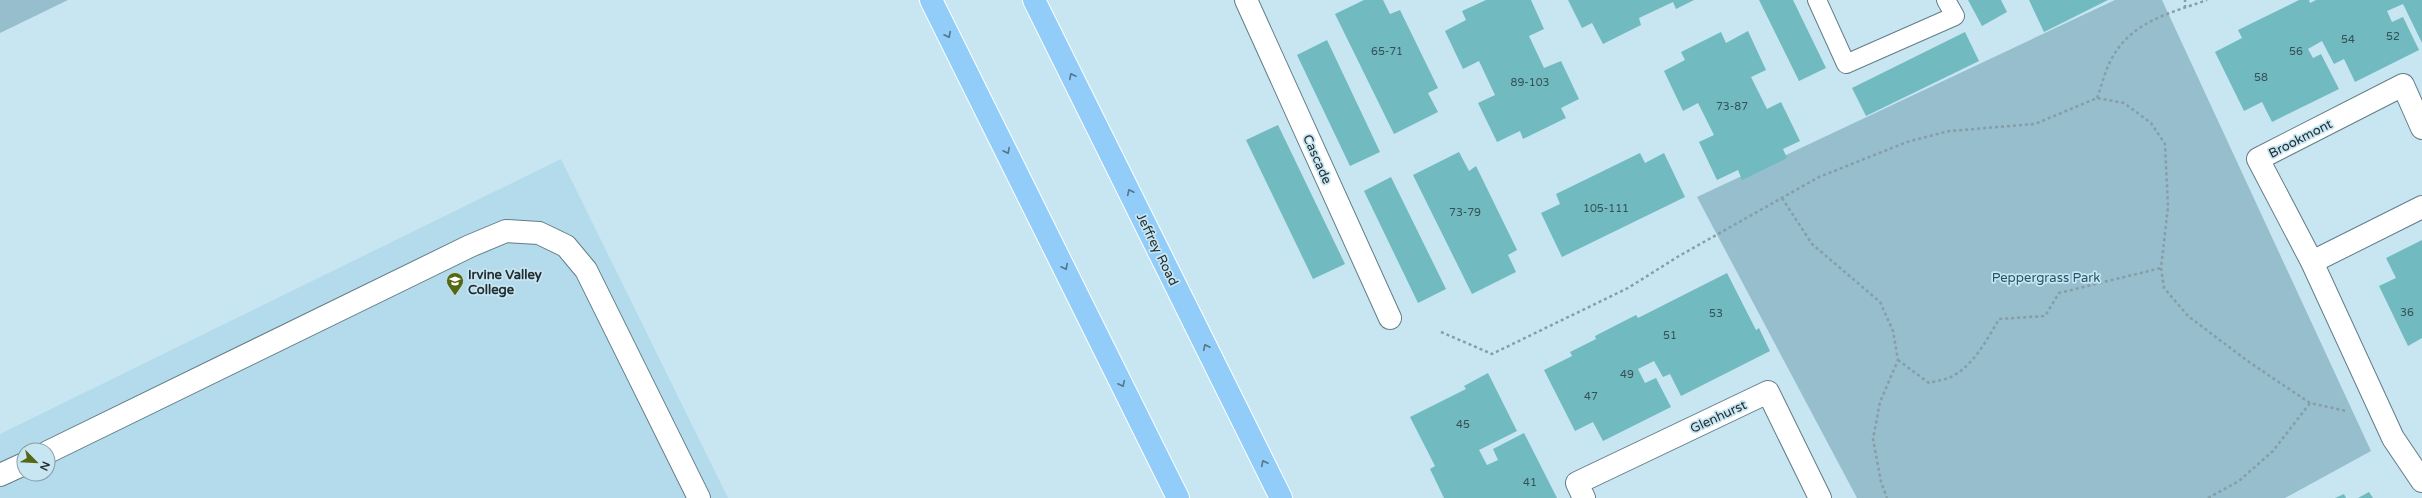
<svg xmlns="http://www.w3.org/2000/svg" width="2422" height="498" viewBox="0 0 2422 498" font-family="'Varela Round',sans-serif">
  <rect width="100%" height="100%" fill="#c7e6f2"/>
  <path fill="#b4dbeb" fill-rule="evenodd" d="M561,159L728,498H0V434ZM24,450H48V474H24Z"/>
  <path fill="#96becd" d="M0,0H68L0,33Z
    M2115,0H2162L2371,451L2285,498H1857L1697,197Z"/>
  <path fill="#70bac0" d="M1364,0H1383L1390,14L1400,10L1438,88L1428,93L1438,112L1394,134L1335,14Z
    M1486,0H1531L1544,29L1529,36L1544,68L1561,61L1579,99L1561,108L1566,118L1523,139L1520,131L1497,142L1478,103L1495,95L1479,61L1463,69L1445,31L1466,20L1462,11Z
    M1568,0H1694L1676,9L1673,2L1639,18L1641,25L1603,44L1592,23L1582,28Z
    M1759,0H1793L1826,68L1799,81Z
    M1968,0H2001L2007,12L1982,26Z
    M2029,0H2108L2044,32Z
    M2299,0H2309L2310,3L2316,0H2422V43L2403,4L2387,11L2392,22L2403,17L2419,50L2355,82L2344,59L2334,64L2322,41L2308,49L2313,58L2321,54L2339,89L2272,122L2262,102L2244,111L2215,52L2242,38L2238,30Z
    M1748,31L1766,70L1751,77L1767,109L1781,102L1800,141L1783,149L1787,158L1742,180L1738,170L1717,180L1699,142L1714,135L1698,103L1683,111L1664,71L1685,60L1681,52L1721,32L1726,43Z
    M1965,32L1979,61L1866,116L1852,88Z
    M1327,40L1380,152L1350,166L1297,55Z
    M1278,125L1345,264L1313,279L1246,140Z
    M1459,152L1469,171L1476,166L1517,250L1508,255L1516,272L1472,294L1413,175Z
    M1640,153L1645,163L1664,153L1685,197L1562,257L1541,213L1560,204L1556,194Z
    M1391,177L1446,289L1418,303L1364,191Z
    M2422,240V338L2408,346L2379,286L2396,278L2386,258Z
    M1727,273L1756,330L1759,328L1770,351L1681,396L1670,374L1663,377L1654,361L1638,369L1645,383L1656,378L1671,407L1603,441L1593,422L1575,431L1544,370L1572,356L1570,352L1596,339L1595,336L1636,315L1638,318Z
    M1488,373L1517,431L1479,450L1487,465L1498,460L1493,449L1524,433L1557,498H1444L1430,469L1435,466L1410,417L1466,389L1464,386Z
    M2369,492L2373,498H2358Z
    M2344,494L2346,498H2335Z"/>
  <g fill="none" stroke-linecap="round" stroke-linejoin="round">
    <defs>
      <path id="lane" d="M1817,0L1846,64L1955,16L1946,0"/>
      <path id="street" d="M1246,0L1390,318
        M2422,128L2403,85L2258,159L2312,262L2393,438L2422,481
        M2312,262L2422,207
        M48,452L470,246L506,231L539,233L566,246L586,270L699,498
        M0,475L24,464
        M1584,498L1577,483L1768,392L1820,498"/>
      <path id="primary" d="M931,0L1178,498
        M1034,0L1281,498"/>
    </defs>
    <use href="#lane" stroke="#617d88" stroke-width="20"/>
    <use href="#street" stroke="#617d88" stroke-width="24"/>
    <use href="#primary" stroke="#fff" stroke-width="24"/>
    <path stroke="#869ea6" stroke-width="2.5" stroke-dasharray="3 3" stroke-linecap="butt" d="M2185,8V0
      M2097,98C2102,85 2105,70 2112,58C2132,21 2171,13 2207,0
      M1782,198L1812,244L1880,302L1893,331L1898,360L1880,402L1873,439L1881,482L1887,498
      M1441,332L1492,354L1628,288L1679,256L1819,177L1907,142L1949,131L2035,124L2097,98L2124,103L2151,123L2165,144L2168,207L2161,268L2164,288L2188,316L2249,362L2310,403L2346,411
      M1898,360L1929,383C1936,381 1944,380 1951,377C1973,366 1987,340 1999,319L2045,316L2059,293L2161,268
      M2208,498L2239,481L2273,451L2310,403"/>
    <use href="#lane" stroke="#fff" stroke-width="18"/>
    <use href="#street" stroke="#fff" stroke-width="22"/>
    <use href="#primary" stroke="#91cdf8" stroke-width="22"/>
  </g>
  <defs><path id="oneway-chevron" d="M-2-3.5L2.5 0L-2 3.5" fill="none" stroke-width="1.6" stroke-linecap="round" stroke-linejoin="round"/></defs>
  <g stroke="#54768b">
    <use href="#oneway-chevron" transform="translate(948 35) rotate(63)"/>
    <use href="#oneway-chevron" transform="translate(1072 76) rotate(-117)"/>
    <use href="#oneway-chevron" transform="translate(1007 151) rotate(63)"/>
    <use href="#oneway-chevron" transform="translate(1130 192) rotate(-116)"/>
    <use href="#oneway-chevron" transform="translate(1065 267) rotate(63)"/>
    <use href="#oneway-chevron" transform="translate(1206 347) rotate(-116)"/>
    <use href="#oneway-chevron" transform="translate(1122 384) rotate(64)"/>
    <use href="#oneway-chevron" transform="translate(1264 463) rotate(-116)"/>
  </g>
  <defs>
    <symbol id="university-pin" viewBox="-11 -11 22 30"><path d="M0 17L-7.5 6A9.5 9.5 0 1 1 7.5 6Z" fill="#556713" stroke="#c7e6f2"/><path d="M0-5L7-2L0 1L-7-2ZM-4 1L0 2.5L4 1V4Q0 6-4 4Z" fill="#fff"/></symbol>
  </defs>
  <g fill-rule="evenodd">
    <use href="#university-pin" x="445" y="271" width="20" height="27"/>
  </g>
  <g text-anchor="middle" stroke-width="3.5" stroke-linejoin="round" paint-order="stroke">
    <g font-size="11" fill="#365156">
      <text x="2393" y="40">52</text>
      <text x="2348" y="43">54</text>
      <text x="1387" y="55">65-71</text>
      <text x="2296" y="55">56</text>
      <text x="2261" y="81">58</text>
      <text x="1530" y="86">89-103</text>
      <text x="1732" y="110">73-87</text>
      <text x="1606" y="212">105-111</text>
      <text x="1465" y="216">73-79</text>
      <text x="2407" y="316">36</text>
      <text x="1716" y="317">53</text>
      <text x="1670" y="339">51</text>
      <text x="1627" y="378">49</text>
      <text x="1591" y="400">47</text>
      <text x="1463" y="428">45</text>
      <text x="1530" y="486">41</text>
    </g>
    <g font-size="13" fill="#222e32" stroke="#c7e6f2">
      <text transform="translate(2300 138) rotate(-27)" y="5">Brookmont</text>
      <text transform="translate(1318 159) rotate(66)" y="5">Cascade</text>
      <text transform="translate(1158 249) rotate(64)" y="5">Jeffrey Road</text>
      <text transform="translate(1718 416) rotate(-25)" y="5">Glenhurst</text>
    </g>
    <g font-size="13" font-weight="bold" fill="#222e32" stroke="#c7e6f2" text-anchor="start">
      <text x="468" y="279">Irvine Valley<tspan x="468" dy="15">College</tspan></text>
    </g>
    <g font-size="13" fill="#225769" stroke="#c7e6f2">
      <text x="2046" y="282">Peppergrass Park</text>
    </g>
  </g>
  <g transform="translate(36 462) rotate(114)"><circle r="19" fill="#c7e6f2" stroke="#859ca5"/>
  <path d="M0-3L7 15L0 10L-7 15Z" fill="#556713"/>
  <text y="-6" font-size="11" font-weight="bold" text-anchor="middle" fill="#222e32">N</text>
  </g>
</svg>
